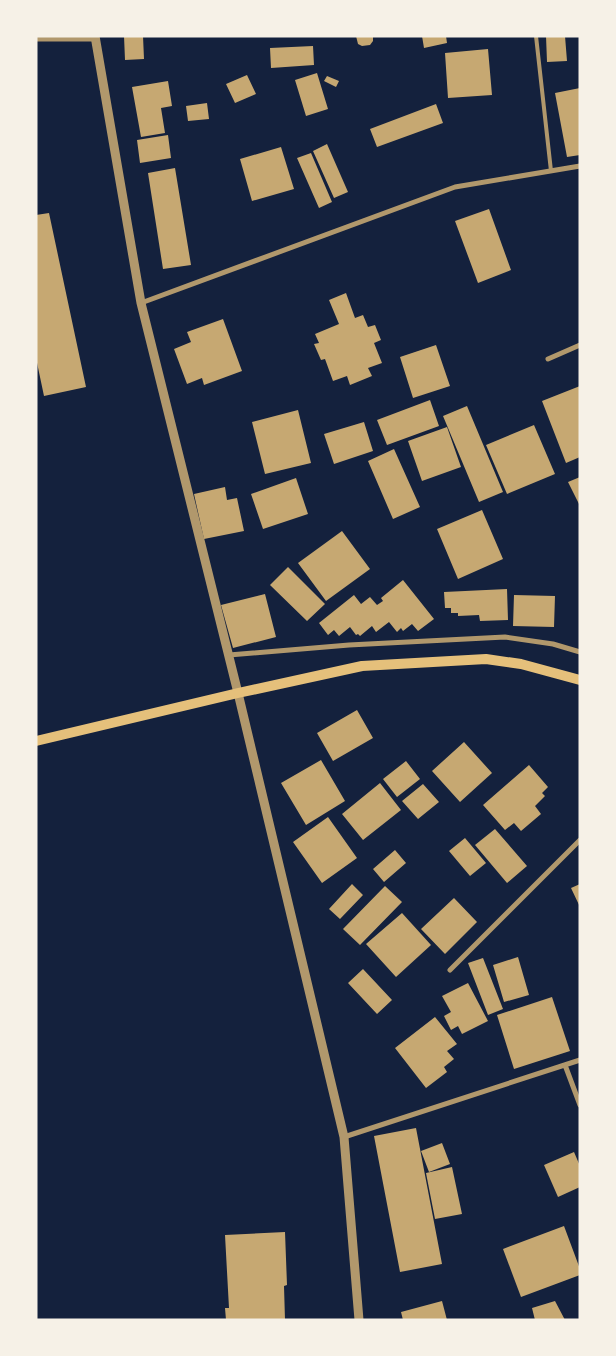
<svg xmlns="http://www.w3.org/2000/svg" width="616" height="1356" viewBox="0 0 616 1356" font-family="'Work Sans',sans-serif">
  <rect width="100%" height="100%" fill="#14213d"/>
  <path fill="#c6a872" d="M124,36H143L144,59L125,60Z
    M356,36H373V41L370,45L362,46L358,44Z
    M422,36H446L447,43L424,48Z
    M546,36H565L567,61L547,62Z
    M313,46L314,65L271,68L270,48Z
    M488,49L492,95L448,98L445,53Z
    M317,73L328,109L306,116L295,80Z
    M247,75L256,94L235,103L226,84Z
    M327,76L339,81L336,87L324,81Z
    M168,81L172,106L161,108L165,133L141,137L132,87Z
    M580,88V155L567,157L555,93Z
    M207,103L209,119L188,121L186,106Z
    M436,104L443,123L377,147L370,129Z
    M168,135L171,158L140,163L137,140Z
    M327,144L348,192L334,198L313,151Z
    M281,147L294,189L252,201L240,159Z
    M311,153L332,202L319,208L297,158Z
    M175,168L191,265L163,269L148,173Z
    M489,209L511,270L478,283L455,221Z
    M49,213L86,387L44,396L36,358V215Z
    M346,293L355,318L363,315L368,327L375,325L381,340L374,343L382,363L368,368L372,376L350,385L347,376L333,381L325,359L321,360L314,344L319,343L315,334L339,324L329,300Z
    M223,319L242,371L204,385L202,378L187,384L174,349L191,342L187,332Z
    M436,345L450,386L413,398L400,357Z
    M580,386V457L566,463L542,401Z
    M430,400L439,426L387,445L377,420Z
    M467,406L503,492L479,502L443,416Z
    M298,410L311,463L265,474L252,422Z
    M364,422L373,451L334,464L324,434Z
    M534,425L555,474L507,494L486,445Z
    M447,427L461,467L422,481L408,441Z
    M394,449L420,507L393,519L368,461Z
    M580,477V506L568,482Z
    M296,478L308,514L263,529L251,494Z
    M225,487L227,500L237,498L244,531L204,539L194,494Z
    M482,510L503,559L458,579L437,529Z
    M342,531L370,569L326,601L298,563Z
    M288,567L325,604L307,621L270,585Z
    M403,580L434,619L418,631L412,624L403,631L401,628L397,632L389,622L376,632L372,626L360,636L358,634L356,635L350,627L339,636L334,630L328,635L319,623L354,595L361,604L370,597L377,605L383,601L381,598Z
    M507,589L508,620L480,621L479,615L458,616V613H451V608H445L444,592Z
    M265,594L276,637L233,648L221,605Z
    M514,595L555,596L554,627L513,626Z
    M357,710L373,738L333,761L317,733Z
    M464,742L492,773L460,802L432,771Z
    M321,760L345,801L306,825L281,783Z
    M406,761L420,779L397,797L383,779Z
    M529,765L548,787L542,793L545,796L535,806L541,814L521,831L514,823L505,830L483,805Z
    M380,783L401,810L363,840L342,814Z
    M423,784L439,802L418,819L402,801Z
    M328,817L357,858L322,883L293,842Z
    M495,829L527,866L507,883L475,845Z
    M465,838L486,863L470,876L449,851Z
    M395,850L406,863L384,882L373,869Z
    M352,884L363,895L340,919L329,909Z
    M580,884V907L571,888Z
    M385,886L402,902L360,945L343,929Z
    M454,898L477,922L445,954L421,929Z
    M402,913L431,945L396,977L366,944Z
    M518,957L529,995L504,1002L493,965Z
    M483,958L503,1009L488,1015L468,963Z
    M363,969L392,1000L377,1014L348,983Z
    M468,983L488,1021L462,1034L458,1026L451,1030L444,1016L451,1012L442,996Z
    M552,997L570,1051L514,1069L497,1015Z
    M435,1017L457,1044L447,1051L454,1059L444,1067L447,1072L426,1088L395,1048Z
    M416,1128L442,1264L400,1272L374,1136Z
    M442,1143L450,1164L429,1172L421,1151Z
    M574,1152L580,1166V1187L558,1197L544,1165Z
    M452,1167L462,1214L435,1219L426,1173Z
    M564,1226L580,1269V1275L521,1297L503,1249Z
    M285,1232L287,1285L284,1286L285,1320H226L225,1308H229L225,1235Z
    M442,1301L447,1320H403L401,1312Z
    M555,1301L565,1320H535L532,1308Z"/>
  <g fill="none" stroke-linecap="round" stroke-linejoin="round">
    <path stroke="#b1986c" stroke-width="4" d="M536,36L551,171"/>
    <path stroke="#b1986c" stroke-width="5" d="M36,39H95
      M141,303L455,187L580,166
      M548,359L580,345
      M229,655L349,645L505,637L553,644L580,652
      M450,970L580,840
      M565,1065L580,1105
      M344,1137L580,1060"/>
    <path stroke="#b1986c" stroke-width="9" d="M95,36L141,303L238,693L344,1137L359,1320"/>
    <path stroke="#e5c07b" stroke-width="10" d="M36,741L238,693L362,666L486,659L521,664L580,680"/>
  </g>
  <rect width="616" height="1356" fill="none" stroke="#f6f1e7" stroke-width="75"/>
</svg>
